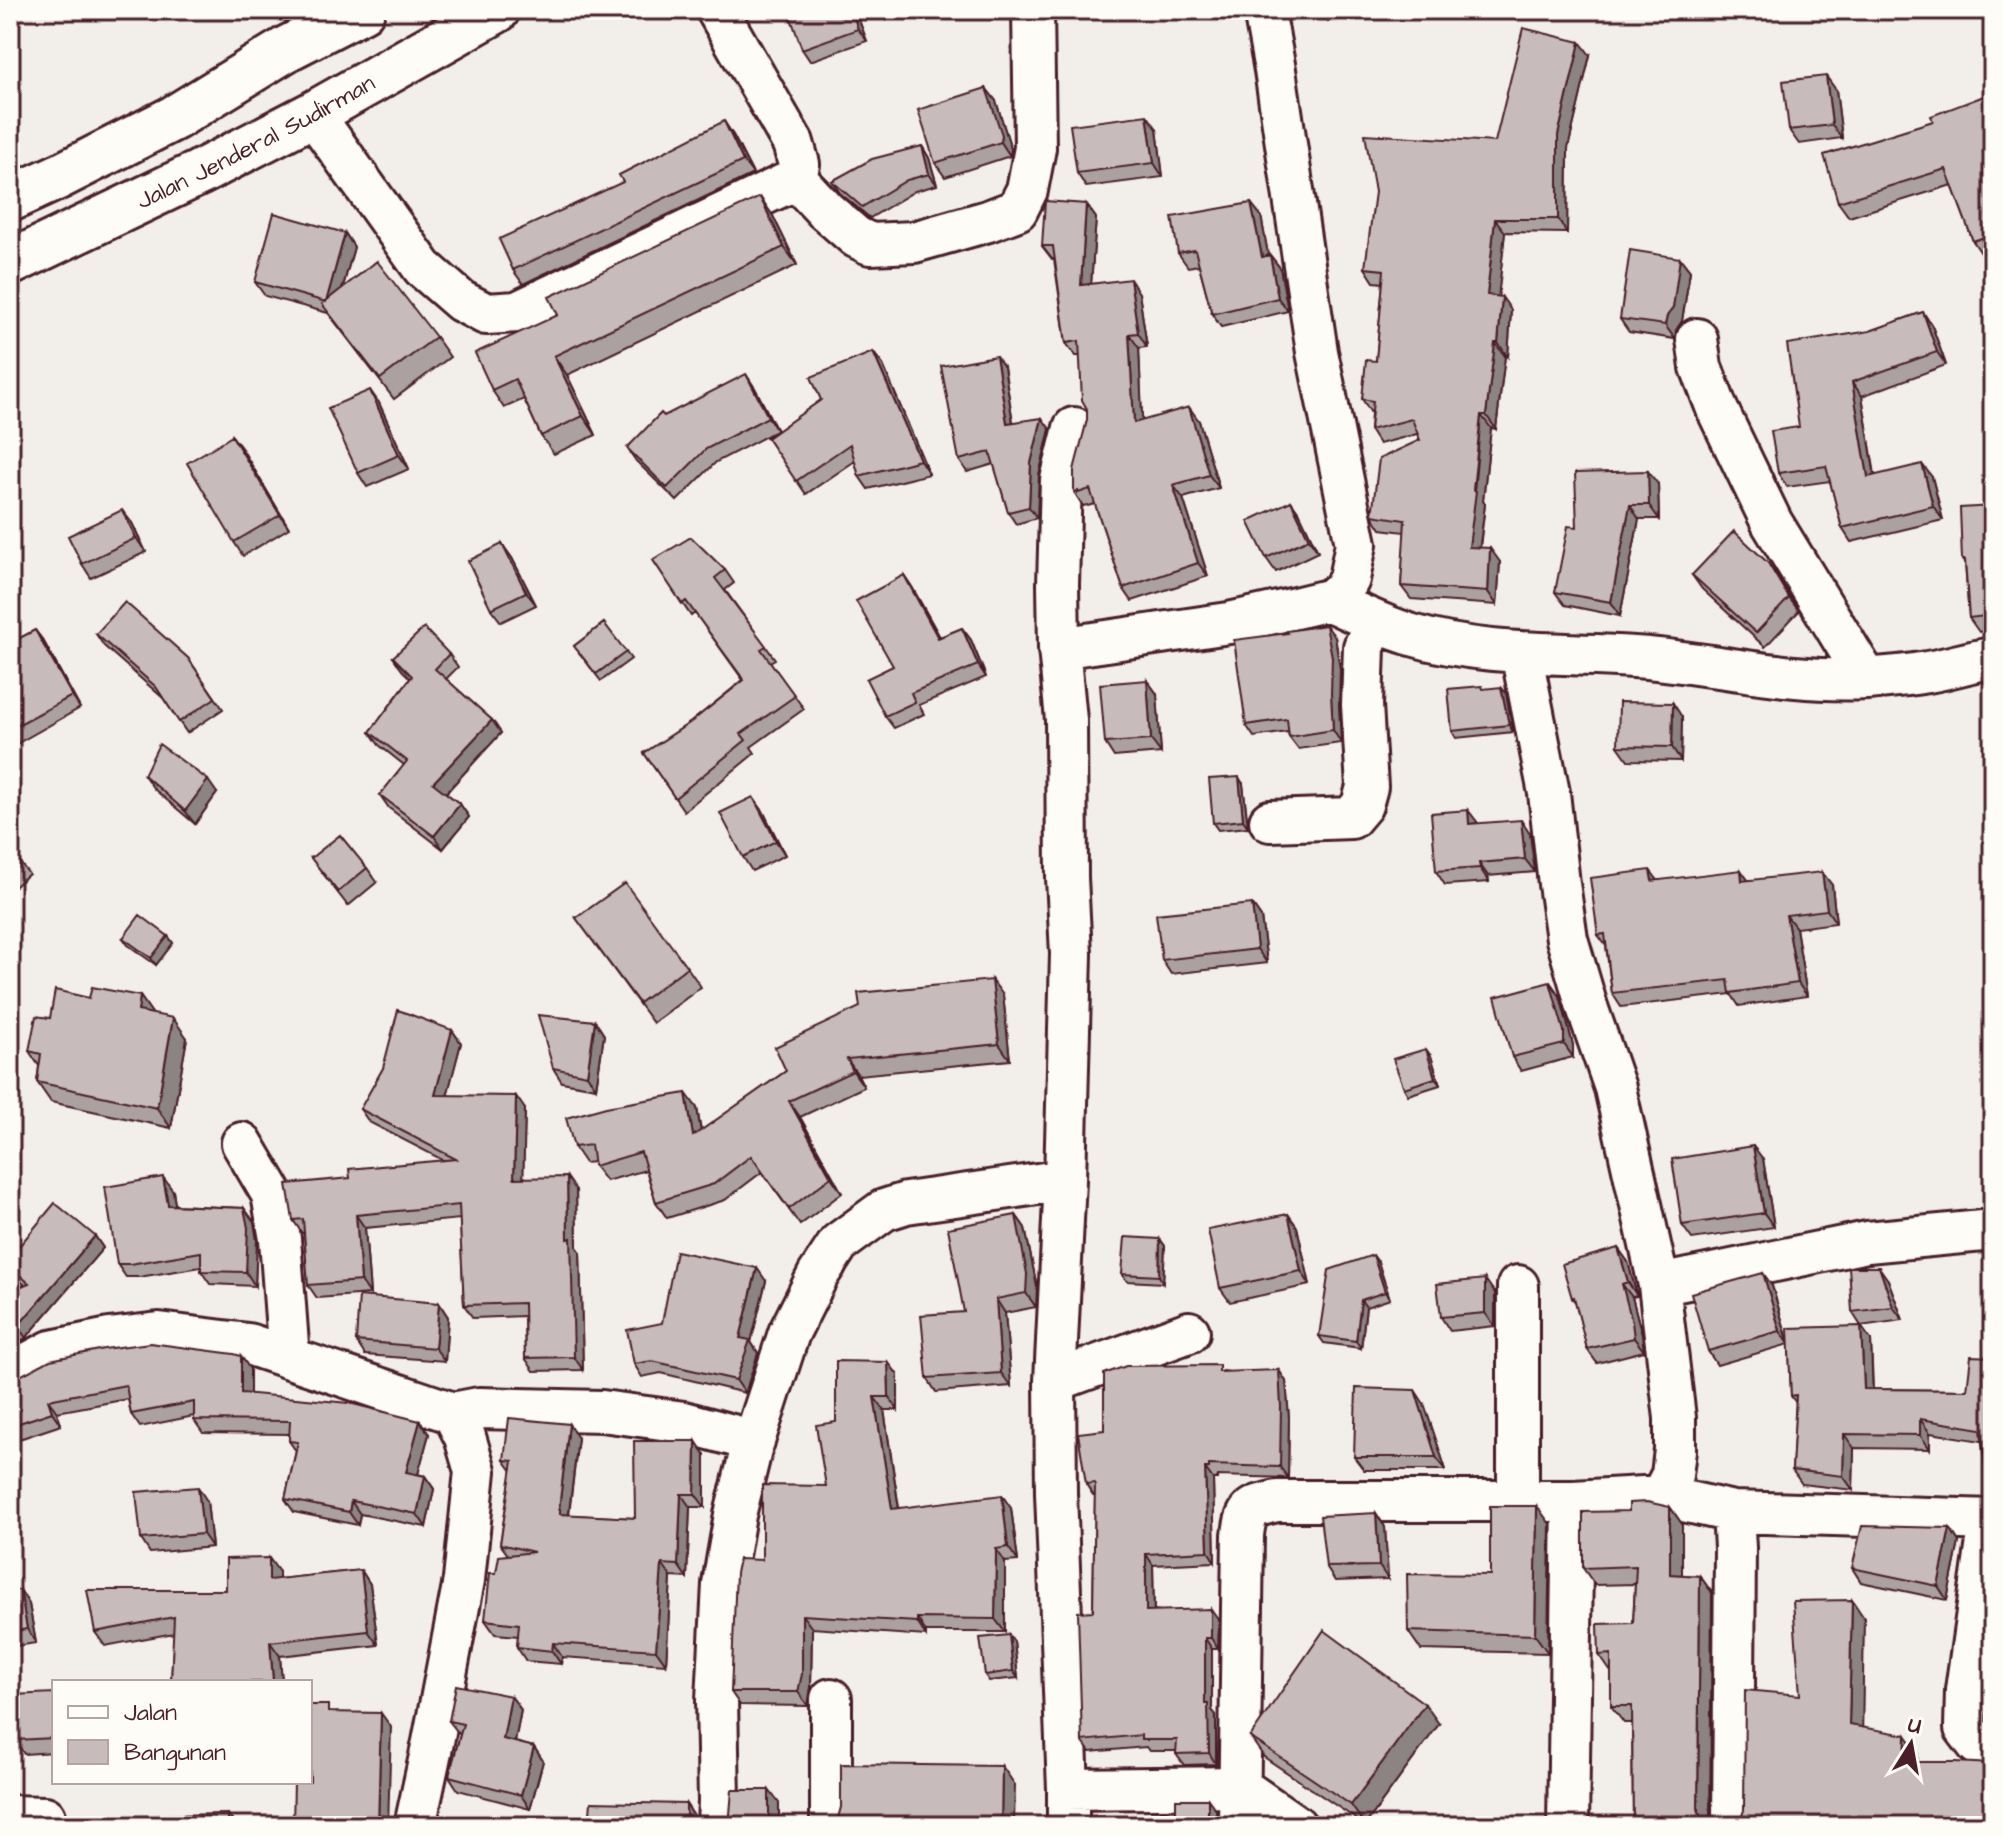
<svg xmlns="http://www.w3.org/2000/svg" width="2003" height="1836" viewBox="0 0 2003 1836" font-family="'Architects Daughter',sans-serif">
  <rect width="100%" height="100%" fill="#f2efeb"/>
  <filter id="ink" filterUnits="userSpaceOnUse"><feTurbulence type="fractalNoise" baseFrequency=".0125" numOctaves="2"/><feDisplacementMap in="SourceGraphic" scale="16" xChannelSelector="R" yChannelSelector="G"/><feConvolveMatrix kernelMatrix="1 2 1 2 8 2 1 2 1" color-interpolation-filters="sRGB"/></filter>
  <g filter="url(#ink)">
    <g fill="none" stroke-linecap="round" stroke-linejoin="round">
      <defs>
        <path id="minor" d="M313,114L423,268L461,301L486,314L517,312L796,179L799,164L793,143L717,10
          M796,179L825,210L856,237L870,244L914,242L988,221L1017,210L1027,190L1035,148L1033,10
          M1697,339L1701,367L1717,409L1772,523L1867,679
          M1328,600C1356,613 1382,626 1412,635C1488,658 1570,651 1648,658C1722,665 1792,683 1867,679C1885,677 1904,676 1921,673C1945,670 1969,661 1993,658
          M1059,648L1229,623L1287,610L1328,600L1342,592L1349,579L1356,544L1317,352L1275,70L1264,10
          M1270,821L1351,818L1362,805L1367,787L1362,705L1364,647L1375,622
          M242,1143L272,1194L280,1239L289,1358
          M1659,1285L1867,1242L1993,1230
          M10,1373L51,1351L109,1339L159,1333L248,1344L453,1413L465,1437L475,1471L464,1580L433,1742L415,1826
          M1055,1381L1189,1332
          M453,1413L479,1408L602,1411L684,1422L754,1441
          M1661,1496L1733,1512L1735,1548L1733,1826
          M1518,1501V1286
          M1733,1512L1993,1520
          M1990,1520L1966,1690L1965,1728L1977,1744L1993,1749
          M831,1699V1826
          M1068,1789L1240,1787L1296,1826
          M10,1816L45,1817
          M718,1826L719,1801L717,1700L723,1584L735,1515L751,1450L789,1333L818,1275L839,1243L884,1210L906,1203L1065,1180
          M1068,1826V1789L1056,1493L1055,1381L1065,1180L1071,954L1067,878L1066,720L1059,648L1058,584L1061,480L1074,428
          M1239,1826L1243,1535C1246,1507 1252,1507 1277,1501H1573L1661,1496L1672,1475L1675,1450V1418L1659,1285L1615,1088L1587,1007L1567,939L1559,884L1549,793L1521,652
          M1568,1826L1573,1501"/>
        <g id="highway">
          <path d="M10,199L60,176L174,118L288,48L362,10"/>
          <path id="s1" d="M10,263L199,173L313,114L497,10"/>
        </g>
      </defs>
      <use href="#minor" stroke="#4a1f2b" stroke-width="46"/>
      <use href="#highway" stroke="#4a1f2b" stroke-width="50"/>
      <use href="#minor" stroke="#fdfcf7" stroke-width="40"/>
      <use href="#highway" stroke="#fdfcf7" stroke-width="44"/>
    </g>
    <path fill="#aca1a1" stroke="#4a1f2b" stroke-width="2" d="M855,10L867,41L810,61L802,49Z
      M1320,10H1460L1328,21Z
      M1590,55L1568,148L1567,233L1505,232L1498,296L1511,310L1508,357L1505,356L1496,429L1491,428L1483,501L1485,504L1480,548L1500,562L1497,605L1411,599L1401,586L1405,532L1381,529L1372,515L1420,440L1417,434L1379,444L1370,430L1371,413L1362,399L1376,361L1383,283L1374,282L1365,268L1495,142Z
      M986,88L996,101L1011,149L1010,156L945,177L935,163Z
      M1836,90L1842,138L1799,144L1789,130Z
      M1993,91V253L1983,256L1973,241L1952,185L1849,217L1838,202L1933,121Z
      M1157,129L1163,177L1086,187L1077,173Z
      M733,135L753,174L523,284L513,270Z
      M922,146L929,158L937,185L915,191L870,218L840,193L832,181Z
      M760,197L773,216L797,265L567,375L596,435L554,454L541,436L524,399L504,408L492,390L558,315Z
      M1251,203L1261,216L1268,255H1270L1280,268L1288,311L1221,327L1212,314L1199,265L1188,267L1178,253Z
      M1086,204L1096,218L1091,284L1139,293L1147,347L1139,348L1142,421H1199L1219,488L1183,498L1208,576L1132,601L1123,588L1095,504L1088,506L1087,505L1083,506L1074,492L1087,420V409L1080,356H1076L1066,343L1054,259H1052L1042,246Z
      M345,233L354,247L343,287L436,337L450,357L394,399L328,313L265,296L255,282Z
      M1680,258L1690,271L1682,321L1676,330L1675,339L1629,332L1620,319Z
      M1923,312L1932,326L1946,365L1862,396L1875,475L1932,477L1943,520L1851,542L1842,528L1830,481L1787,487L1778,473L1799,427L1870,331Z
      M873,352L883,365L929,474L868,489L859,476L855,461L806,494L767,438L776,431L716,462L677,501L636,461L627,448L664,416L755,388L777,431L821,400Z
      M1004,367L1013,422L1050,429L1039,475L1037,518L1016,524L1008,512L994,464L967,472L959,460Z
      M379,403L409,469L367,487L358,473Z
      M232,436L242,449L289,528L243,556L234,542Z
      M1658,484L1659,519H1639L1620,616L1565,605L1555,592L1577,527Z
      M1291,501L1300,514L1318,552L1276,572L1266,558Z
      M1993,506V630L1979,632L1969,618L1965,564L1962,560Z
      M132,523L146,552L91,578L82,564Z
      M502,544L512,558L536,605L501,622L491,609Z
      M653,560L725,570L734,583L725,590L775,659L770,662L804,709L751,747L755,753L684,811L644,753L691,722L743,680L695,613L691,616Z
      M904,575L912,587L940,637L962,628L971,640L986,677L919,705L924,714L894,728L885,716L893,666Z
      M1692,575L1778,576L1799,611L1765,647L1702,589Z
      M604,623L631,659L601,681L574,646Z
      M35,630L44,642L80,708L11,747L17,756L10,760V643Z
      M96,634L188,658L223,709L187,733L163,698L104,646Z
      M1335,637L1340,669L1339,706L1341,743L1298,749L1289,737L1288,732L1254,737L1246,725Z
      M449,654L458,667L446,679L492,720L501,733L446,793L460,804L469,817L443,849L389,808L380,795L404,765L379,745L370,732L410,678L402,670L393,657Z
      M1147,680L1157,694L1161,753L1114,757L1105,743Z
      M1484,689L1506,693L1513,732L1456,738L1452,731Z
      M1682,717L1681,761L1628,760L1618,746Z
      M144,775L217,793L195,824L154,789Z
      M1243,784L1248,827L1218,830L1213,823Z
      M763,811L785,855L752,871L743,857Z
      M1478,824L1530,834L1535,872L1488,876L1489,882L1445,885L1436,871Z
      M10,850L29,874L10,890Z
      M311,858L367,868L377,882L348,906Z
      M1657,880H1748L1832,885L1836,923L1796,928L1807,996L1739,1006L1731,994L1621,1007L1612,993L1606,946L1598,935Z
      M1252,904L1261,917L1267,963L1171,974L1162,960Z
      M576,918L687,967L701,987L653,1023Z
      M168,936L173,943L156,965L128,945L123,938Z
      M1003,995L1010,1060L858,1075L864,1087L800,1117L842,1193L800,1225L762,1172L725,1200L667,1218L656,1202L646,1170L606,1181L594,1166V1162L585,1163L574,1147L697,1108L701,1131L786,1071Z
      M140,996L152,1014L187,1038L171,1128L51,1102L37,1082L39,1066L29,1051L50,1018L89,998Z
      M1560,996L1573,1045V1057L1521,1071L1512,1057Z
      M595,1021L604,1035L596,1088L562,1082L553,1068Z
      M452,1030L461,1043L447,1095L525,1109L523,1177L576,1190L577,1247L580,1251L583,1370L534,1371L525,1358L524,1316L473,1318L464,1305L460,1219L365,1228L370,1294L317,1298L308,1285L304,1233H302L293,1220L350,1178L443,1160L369,1122L360,1109Z
      M1431,1056L1440,1085L1408,1095L1404,1088Z
      M1763,1159L1774,1227L1692,1239L1682,1225Z
      M173,1191L175,1205L244,1208L254,1222L257,1241L255,1286L210,1284L201,1271V1267L139,1277H126L117,1264Z
      M1288,1214L1297,1227L1310,1285L1230,1302L1220,1288Z
      M1016,1215L1025,1228L1037,1287L1036,1307L1005,1313L1011,1386L936,1392L927,1378L964,1312Z
      M95,1236L103,1248L26,1338L11,1346L10,1291L25,1285L13,1275L10,1270V1257Z
      M1160,1239L1165,1246L1163,1283L1127,1281L1122,1274Z
      M1618,1248L1628,1262L1637,1296L1632,1297L1642,1335L1644,1351L1597,1363L1587,1349L1576,1303L1572,1298Z
      M1378,1262L1390,1299L1366,1307L1361,1348L1324,1343L1319,1336Z
      M1763,1273L1772,1286L1789,1343L1871,1340L1873,1389L1967,1390L1993,1357V1493L1987,1484L1982,1441L1930,1433V1449L1854,1448L1853,1490L1802,1484L1792,1470L1796,1403L1791,1396L1789,1344L1717,1365L1708,1351Z
      M1888,1280L1903,1320L1861,1326L1852,1312Z
      M766,1281L751,1342L758,1353L745,1393L661,1373L642,1377L634,1364L662,1323Z
      M1495,1293V1326L1450,1331L1441,1317Z
      M439,1303L448,1317L445,1361L365,1355L356,1341Z
      M888,1362L898,1375V1410H884L899,1508H1011L1018,1561L1005,1562V1632H926V1636L812,1628L811,1687L808,1706L740,1705L731,1692L762,1560L826,1486Z
      M250,1369V1394L429,1434L418,1474L425,1476L434,1489L426,1527L360,1514L358,1525L294,1512L285,1499L296,1451L289,1441V1434L203,1433L194,1420V1416L140,1427L131,1414L128,1399L57,1412L61,1425L10,1442V1382Z
      M1223,1371L1286,1381L1289,1418L1288,1478L1217,1476V1479H1213L1215,1562L1153,1565L1154,1610L1219,1620L1218,1649H1212V1710L1216,1715V1764L1184,1765L1176,1754L1177,1751H1149L1146,1747L1090,1752L1082,1741L1093,1611L1095,1495H1093L1086,1484L1104,1430Z
      M1424,1404L1446,1470H1364L1354,1457Z
      M578,1438L569,1515L635,1518L705,1455V1507H690L687,1578L671,1577L666,1664L562,1657L561,1664L526,1661L517,1647L518,1636L495,1634L485,1620L496,1573L508,1555L500,1544L512,1471L504,1460Z
      M207,1501L212,1547L150,1553L141,1539Z
      M1670,1507L1682,1524V1575L1700,1576L1712,1593L1710,1826L1633,1822L1632,1723H1624L1611,1706V1672L1599,1655L1633,1623L1635,1584L1595,1585L1583,1568L1629,1511Z
      M1376,1513L1385,1527L1388,1579L1335,1581L1326,1567Z
      M1550,1524L1548,1653L1421,1650L1408,1631L1490,1575Z
      M1950,1528L1959,1542L1947,1600L1861,1582L1852,1568Z
      M361,1570L370,1584L378,1645L280,1656L282,1682H171L174,1633L105,1646L95,1632L279,1572V1579Z
      M10,1581L11,1590H20L29,1604L36,1643L10,1647Z
      M1014,1642L1018,1678L989,1681L985,1675Z
      M54,1693V1752L24,1754L15,1740Z
      M511,1696L521,1710L515,1742L534,1747L543,1761L530,1809L458,1790L449,1776L460,1735L449,1721Z
      M1439,1724L1365,1825L1264,1757L1250,1737Z
      M686,1804L695,1818V1826H598L590,1814Z"/>
    <path fill="#8c8383" stroke="#4a1f2b" stroke-width="2" d="M851,10H855L867,41L858,29Z
      M1580,42L1590,55L1568,148L1567,233L1558,219V135Z
      M1826,76L1836,90L1842,138L1832,125Z
      M986,88L996,101L1011,149L1010,156L1001,142Z
      M1147,115L1157,129L1163,177L1154,163Z
      M724,121L733,135L753,174L743,161Z
      M922,146L929,158L937,185L929,174Z
      M760,197L773,216L797,265L784,247Z
      M1251,203L1261,216L1271,270L1262,257Z
      M1086,204L1096,218L1090,299L1081,285Z
      M1495,219L1505,232L1497,309L1487,295Z
      M345,233L354,247L335,315L326,302Z
      M1270,255L1280,268L1288,311L1278,298Z
      M1680,258L1690,271L1682,321L1676,330L1675,339L1665,325Z
      M1130,279L1139,293L1147,347L1138,333Z
      M1502,297L1511,310L1508,357L1498,343Z
      M1923,312L1932,326L1946,365L1937,352Z
      M1129,334L1139,348L1143,437L1134,423Z
      M1495,343L1505,356L1496,429L1486,415Z
      M873,352L883,365L929,474L920,460Z
      M554,356L567,375L596,435L583,416Z
      M996,356L1004,367L1015,435L1007,423Z
      M746,374L755,388L777,431L768,417Z
      M1852,382L1862,396L1877,490L1868,477Z
      M370,390L379,403L409,469L399,455Z
      M1189,407L1199,421L1219,488L1209,475Z
      M1481,415L1491,428L1483,501L1485,504L1478,560L1469,547Z
      M1042,418L1050,429L1039,475L1037,518L1029,507L1031,463Z
      M232,436L242,449L289,528L280,515Z
      M1922,464L1932,477L1943,520L1933,506Z
      M1648,471L1658,484L1659,519L1649,505Z
      M1173,485L1183,498L1208,576L1198,563Z
      M1291,501L1300,514L1318,552L1309,539Z
      M1630,505L1639,519L1620,616L1611,602Z
      M122,510L132,523L146,552L136,538Z
      M502,544L512,558L536,605L526,592Z
      M1490,548L1500,562L1497,605L1488,592Z
      M1768,563L1778,576L1799,611L1789,598Z
      M904,575L912,587L947,650L938,638Z
      M1326,625L1335,637L1340,669L1339,706L1341,743L1333,730Z
      M962,628L971,640L986,677L978,665Z
      M35,630L44,642L80,708L72,696Z
      M1147,680L1157,694L1161,753L1151,740Z
      M1501,687L1506,693L1513,732L1509,725Z
      M1673,703L1682,717L1681,761L1672,747Z
      M492,720L501,733L443,796L433,783Z
      M1239,777L1243,784L1248,827L1243,820Z
      M208,780L217,793L195,824L185,811Z
      M753,797L763,811L785,855L776,841Z
      M460,804L469,817L443,849L434,836Z
      M1468,810L1478,823L1469,824Z
      M1521,820L1530,834L1535,872L1525,859Z
      M1479,863L1488,876L1489,882L1480,868Z
      M1650,870L1660,883L1652,881Z
      M1741,870L1751,884L1742,881Z
      M1822,872L1832,885L1836,923L1827,910Z
      M1252,904L1261,917L1267,963L1257,949Z
      M1786,915L1796,928L1807,996L1798,983Z
      M168,936L173,943L156,965L151,958Z
      M992,980L1003,995L1010,1060L999,1044Z
      M1550,982L1560,996L1573,1045V1057L1564,1044Z
      M140,996L154,1016L138,1011Z
      M173,1018L187,1038L171,1128L157,1108Z
      M595,1021L604,1035L596,1088L587,1075Z
      M452,1030L461,1043L444,1108L435,1095Z
      M1426,1049L1431,1056L1440,1085L1435,1078Z
      M847,1059L858,1075L864,1087L853,1071Z
      M686,1093L697,1108L704,1152L693,1136Z
      M516,1096L525,1109L523,1191L514,1178Z
      M789,1101L800,1117L842,1193L831,1177Z
      M1753,1146L1763,1159L1774,1227L1764,1213Z
      M163,1177L173,1191L177,1218L168,1205Z
      M567,1177L576,1190L577,1247L580,1251L583,1370L574,1357L568,1239Z
      M244,1208L254,1222L257,1241L255,1286L246,1272Z
      M1288,1214L1297,1227L1310,1285L1301,1271Z
      M356,1215L365,1228L370,1294L361,1281Z
      M1016,1215L1025,1228L1037,1287L1036,1307L1026,1293Z
      M95,1236L103,1248L26,1338L18,1326Z
      M1160,1239L1165,1246L1163,1283L1159,1276Z
      M1618,1248L1628,1262L1637,1296L1628,1282Z
      M1373,1255L1378,1262L1390,1299L1385,1292Z
      M1879,1267L1888,1280L1903,1320L1893,1307Z
      M757,1268L766,1281L751,1342L758,1353L745,1393L736,1380L740,1338Z
      M1763,1273L1772,1286L1789,1344L1780,1331Z
      M1485,1279L1495,1293V1326L1485,1313Z
      M1622,1284L1632,1297L1642,1335L1644,1351L1634,1338Z
      M996,1299L1005,1313L1011,1386L1001,1373Z
      M1361,1300L1366,1307L1361,1348L1356,1341Z
      M439,1303L448,1317L445,1361L435,1348Z
      M1861,1326L1871,1340L1873,1403L1864,1389Z
      M241,1356L250,1369V1406L241,1393Z
      M888,1362L898,1375V1410L889,1397Z
      M1279,1370L1286,1381L1289,1418L1288,1478L1280,1467Z
      M1415,1390L1424,1404L1446,1470L1436,1457Z
      M874,1397L884,1410L901,1523L892,1509Z
      M48,1400L57,1412L61,1425L52,1412Z
      M1920,1419L1930,1433V1449L1920,1435Z
      M420,1421L429,1434L415,1485L406,1472Z
      M569,1424L578,1438L568,1520L560,1514L559,1509Z
      M1844,1434L1854,1448L1853,1490L1843,1476Z
      M696,1441L705,1455V1507L695,1494Z
      M1205,1468L1213,1479L1215,1562L1208,1551Z
      M425,1476L434,1489L426,1527L417,1514Z
      M198,1487L207,1501L212,1547L203,1534Z
      M681,1494L690,1507L687,1578L678,1565Z
      M1002,1495L1011,1508L1018,1561L1008,1547Z
      M351,1501L360,1514L358,1525L349,1512Z
      M1537,1506L1550,1524L1548,1653L1535,1635Z
      M1670,1507L1682,1524V1592L1670,1574Z
      M1376,1513L1385,1527L1388,1579L1379,1566Z
      M1950,1528L1959,1542L1947,1600L1938,1586Z
      M996,1549L1005,1562V1632L995,1619Z
      M1146,1554L1153,1565L1154,1622L1146,1611Z
      M269,1558L279,1572V1595L269,1580Z
      M662,1564L671,1577L666,1664L656,1650Z
      M361,1570L370,1584L378,1645L368,1631Z
      M1700,1576L1712,1593L1710,1826H1705L1701,1819L1698,1808Z
      M20,1590L29,1604L36,1643L27,1629Z
      M1852,1600L1864,1618L1862,1742L1849,1725Z
      M1211,1609L1219,1620L1218,1649L1211,1638Z
      M802,1615L812,1628L811,1687L808,1706L798,1692Z
      M917,1618L926,1632V1636L917,1622Z
      M1009,1635L1014,1642L1018,1678L1013,1671Z
      M1205,1638L1212,1649V1710L1216,1715V1764L1209,1753L1205,1704Z
      M270,1642L280,1656L282,1682H273Z
      M553,1643L562,1657L561,1664L552,1651Z
      M511,1696L521,1710L513,1752L503,1739Z
      M1425,1704L1439,1724L1365,1825L1351,1805Z
      M381,1713L391,1727L388,1826H378Z
      M1906,1735L1918,1752L1917,1779L1905,1762Z
      M534,1747L543,1761L530,1809L521,1795Z
      M1002,1766L1015,1785L1014,1826H1001Z
      M769,1790L779,1803V1826H769Z
      M1208,1799L1216,1810L1217,1826H1212L1208,1821Z
      M686,1804L695,1818V1826H686Z
      M228,1814L236,1826H228Z"/>
    <path fill="#c8bbbb" stroke="#4a1f2b" stroke-width="2" d="M788,10H851L858,29L802,49Z
      M1523,28L1580,42L1558,135V219H1495L1487,295L1502,297L1498,343H1495L1486,415H1481L1473,490L1476,491L1469,547L1490,548L1488,592L1401,586L1405,520L1372,515L1379,459L1420,440L1412,419L1370,430L1373,401L1362,399L1366,360L1376,361L1384,270L1365,268L1375,192L1365,134L1495,142Z
      M1826,76L1832,125L1789,130L1783,81Z
      M986,88L1002,135L1001,142L935,163L918,110Z
      M1993,91V234L1973,241L1946,169L1838,202L1824,155L1933,121L1931,116L1987,95L1986,92Z
      M1147,115L1154,163L1077,173L1070,125Z
      M724,121L743,161L513,270L499,239L623,182L619,175Z
      M922,146L929,174L907,180L862,207L832,181L872,159Z
      M760,197L784,247L554,356L583,416L541,436L515,379L492,390L475,353L558,315L549,297Z
      M1045,201L1086,204L1081,285L1130,279L1138,333L1129,334L1134,423L1189,407L1209,475L1173,485L1198,563L1123,588L1090,489L1078,493V491L1074,492V470L1087,420V409L1082,400L1079,341L1066,343L1053,246H1042Z
      M1251,203L1262,257L1270,255L1278,298L1212,314L1195,250L1178,253L1172,217Z
      M274,213L345,233L326,302L255,282Z
      M1630,250L1680,258L1673,308L1667,316L1665,325L1620,319Z
      M377,261L436,337L380,379L322,304Z
      M1923,312L1937,352L1852,382L1868,477L1922,464L1933,506L1842,528L1826,466L1778,473L1771,431L1799,427L1787,344L1870,331Z
      M873,352L920,460L859,476L850,444L796,481L767,438L821,400L811,377Z
      M996,356L1007,423L1042,418L1031,463L1029,507L1008,512L990,452L959,460L941,366Z
      M746,374L768,417L706,449L667,488L627,448L661,413L664,416Z
      M370,390L399,455L358,473L328,408Z
      M232,436L280,515L234,542L187,463Z
      M1648,471L1649,505H1630L1611,602L1555,592L1568,526L1577,527L1575,473Z
      M1291,501L1309,539L1266,558L1248,521Z
      M1993,506V615L1969,618L1965,560H1962L1960,508Z
      M122,510L136,538L82,564L68,536Z
      M1734,531L1768,563L1789,598L1756,633L1692,575Z
      M691,537L725,570L715,578L766,646L761,649L795,696L741,734L746,740L675,798L644,753L691,722L744,680L686,601L682,604L653,560Z
      M502,544L526,592L491,609L468,561Z
      M904,575L938,638L962,628L978,665L911,693L915,702L885,716L866,679L893,666L856,601Z
      M125,602L188,658L215,698L179,722L156,687L96,634Z
      M604,623L626,652L596,674L574,646Z
      M1326,625L1332,657L1331,694L1333,730L1289,737L1287,719L1246,725L1234,640L1288,633L1287,631Z
      M424,628L449,654L435,669L492,720L433,783L460,804L434,836L380,795L407,761L370,732L412,676L393,657Z
      M35,630L72,696L10,729V643Z
      M1147,680L1151,740L1105,743L1100,684Z
      M1482,686L1483,689L1501,687L1509,725L1452,731L1448,689Z
      M1619,702L1673,703L1672,747L1618,746Z
      M159,744L208,780L185,811L144,775Z
      M1239,777L1243,820L1213,823L1209,779Z
      M753,797L776,841L743,857L720,813Z
      M1468,810L1469,824L1521,820L1525,859L1479,863L1480,868L1436,871L1431,813Z
      M340,835L367,868L338,892L311,858Z
      M10,850L20,862L10,870Z
      M1650,870L1652,881L1741,870L1742,881L1822,872L1827,910L1786,915L1798,983L1730,993L1728,980L1612,993L1605,934L1598,935L1590,878Z
      M625,883L687,967L639,1003L576,918Z
      M1252,904L1257,949L1162,960L1156,914Z
      M140,915L168,936L151,958L123,938Z
      M992,980L999,1044L847,1059L853,1071L789,1101L831,1177L789,1209L751,1156L714,1184L656,1202L641,1152L594,1166L591,1145L574,1147L566,1118L606,1107L686,1093L693,1136L786,1071L775,1047L860,1007L858,993Z
      M1550,982L1564,1031V1044L1512,1057L1495,997Z
      M92,987L140,996L138,1011L173,1018L157,1108L37,1082L41,1054L29,1051L36,1016L50,1018L55,990L89,998Z
      M398,1010L452,1030L435,1095L516,1096L514,1178L567,1177L568,1239L571,1238L574,1357L525,1358L524,1303L464,1305L459,1205L356,1215L361,1281L308,1285L303,1219L293,1220L287,1184L350,1178L349,1169L456,1159L360,1109L383,1068Z
      M538,1015L595,1021L587,1075L553,1068Z
      M1426,1049L1435,1078L1404,1088L1393,1059Z
      M1753,1146L1764,1213L1682,1225L1672,1159Z
      M163,1177L168,1205L244,1208L248,1228L246,1272L201,1271V1252L130,1264H117L105,1187Z
      M55,1203L95,1236L18,1326L10,1330V1291L29,1283L10,1267V1257Z
      M1288,1214L1301,1271L1220,1288L1208,1230Z
      M1016,1215L1027,1274L1026,1293L996,1299L1001,1373L927,1378L921,1315L964,1312L948,1228Z
      M1125,1237L1160,1239L1159,1276L1122,1274Z
      M1618,1248L1628,1282L1622,1284L1632,1322L1634,1338L1587,1349L1574,1297L1572,1298L1562,1264Z
      M676,1251L757,1268L740,1338L750,1340L736,1380L652,1361L634,1364L627,1330L662,1323Z
      M1373,1255L1385,1292L1361,1300L1356,1341L1319,1336L1329,1270Z
      M1849,1267H1879L1893,1307L1852,1312Z
      M1763,1273L1780,1331L1708,1351L1691,1293Z
      M1485,1279V1313L1441,1317L1437,1284Z
      M359,1296L439,1303L435,1348L356,1341Z
      M1861,1326L1864,1389L1967,1390L1971,1356L1993,1357V1486L1987,1484L1981,1429L1920,1419V1435L1844,1434L1843,1476L1792,1470L1796,1395L1791,1396L1788,1328Z
      M150,1343L234,1354L241,1356V1393L349,1403L420,1421L406,1472L425,1476L417,1514L351,1501L349,1512L285,1499L298,1442L289,1441L290,1421L194,1420V1402L131,1414L126,1385L48,1400L52,1412L10,1426V1382L16,1380V1378L50,1360L104,1349Z
      M836,1361L888,1362L889,1397H874L892,1509L1002,1495L1008,1547L996,1549L995,1619L917,1618V1622L802,1615V1674L798,1692H731L736,1573L739,1559L762,1560V1485L826,1486L816,1425L836,1422Z
      M1219,1365V1372L1279,1370L1281,1407L1280,1467L1209,1465V1468H1205L1208,1551L1146,1554V1611L1211,1609V1638H1205V1704H1208L1209,1753L1176,1754L1177,1740H1141V1735L1082,1741L1078,1612L1093,1611L1095,1483L1086,1484L1078,1433L1104,1430V1374L1126,1366Z
      M1356,1388L1415,1390L1436,1457H1354Z
      M509,1418L569,1424L559,1509H560V1514L635,1518L634,1441H696L695,1494H681L678,1565L662,1564L656,1650L553,1643L552,1651L517,1647L519,1624L485,1620L490,1573H496L499,1556L534,1552L500,1544L513,1461L504,1460Z
      M198,1487L203,1534L141,1539L136,1492Z
      M1647,1502L1670,1507V1574L1700,1576L1698,1808L1701,1819L1707,1826H1604L1633,1822L1632,1706H1611V1654L1599,1655L1598,1624L1633,1623L1636,1566L1583,1568V1512L1629,1511V1503Z
      M1490,1506H1537L1535,1635L1408,1631L1407,1574L1490,1575Z
      M1376,1513L1379,1566L1326,1567L1320,1516Z
      M1862,1526L1950,1528L1938,1586L1852,1568Z
      M269,1558V1580L361,1570L368,1631L270,1642L273,1682H171L174,1617L95,1632L87,1590H226V1559Z
      M10,1590H20L27,1629L10,1632Z
      M1852,1600L1849,1725L1906,1735L1905,1762H1955L1993,1764V1826H1735L1740,1821L1744,1810L1745,1690L1800,1695L1793,1601Z
      M1324,1630L1425,1704L1351,1805L1250,1737Z
      M1009,1635L1013,1671L985,1675L980,1638Z
      M456,1685L511,1696L503,1739L534,1747L521,1795L449,1776L463,1724L449,1721Z
      M54,1693V1738L15,1740L12,1695Z
      M310,1705H328V1712L381,1713L378,1826H293L294,1782H310Z
      M841,1764L1002,1766L1001,1826H832L838,1818L841,1807Z
      M732,1790H769V1826H729Z
      M1176,1799H1208V1821L1213,1826H1147V1824L1176,1826Z
      M591,1802L686,1804V1826H636L590,1814Z
      M228,1814V1826H10H34L45,1823L50,1819L74,1818V1821L167,1815Z
      M1253,1818L1264,1826H1250Z
      M1084,1822L1123,1826H1083Z"/>
  </g>
  <g text-anchor="middle" stroke-width="6" stroke-linejoin="round" paint-order="stroke">
    <g font-size="24" fill="#4a1f2b" stroke="#fdfcf7">
      <text dy="8" stroke="none"><textPath href="#s1" startOffset="274">Jalan Jenderal Sudirman</textPath></text>
    </g>
  </g>
  <rect width="2003" height="1836" fill="none" stroke="#fdfcf7" stroke-width="40"/>
  <rect x="20" y="20" width="1963" height="1796" fill="none" stroke="#4a1f2b" stroke-width="3" filter="url(#ink)"/>
  <rect x="52" y="1680" width="260" height="104" fill="#fdfcf7" stroke="#b5a4a5" stroke-width="2"/>
  <rect x="68" y="1706" width="40" height="12" fill="#fdfcf7" stroke="#b5a4a5" stroke-width="2"/>
  <text x="124" y="1720" font-size="24" fill="#4a1f2b">Jalan</text>
  <rect x="68" y="1740" width="40" height="24" fill="#c8bbbb" stroke="#b5a4a5" stroke-width="2"/>
  <text x="124" y="1760" font-size="24" fill="#4a1f2b">Bangunan</text>
  <g transform="translate(1911 1744) rotate(11)" stroke="#fdfcf7" stroke-width="6" paint-order="stroke">
  <path d="M0-6L14 30L0 20L-14 30Z" fill="#4a1f2b"/>
  <text y="-12" font-size="22" font-weight="bold" text-anchor="middle" fill="#4a1f2b">U</text>
  </g>
</svg>
